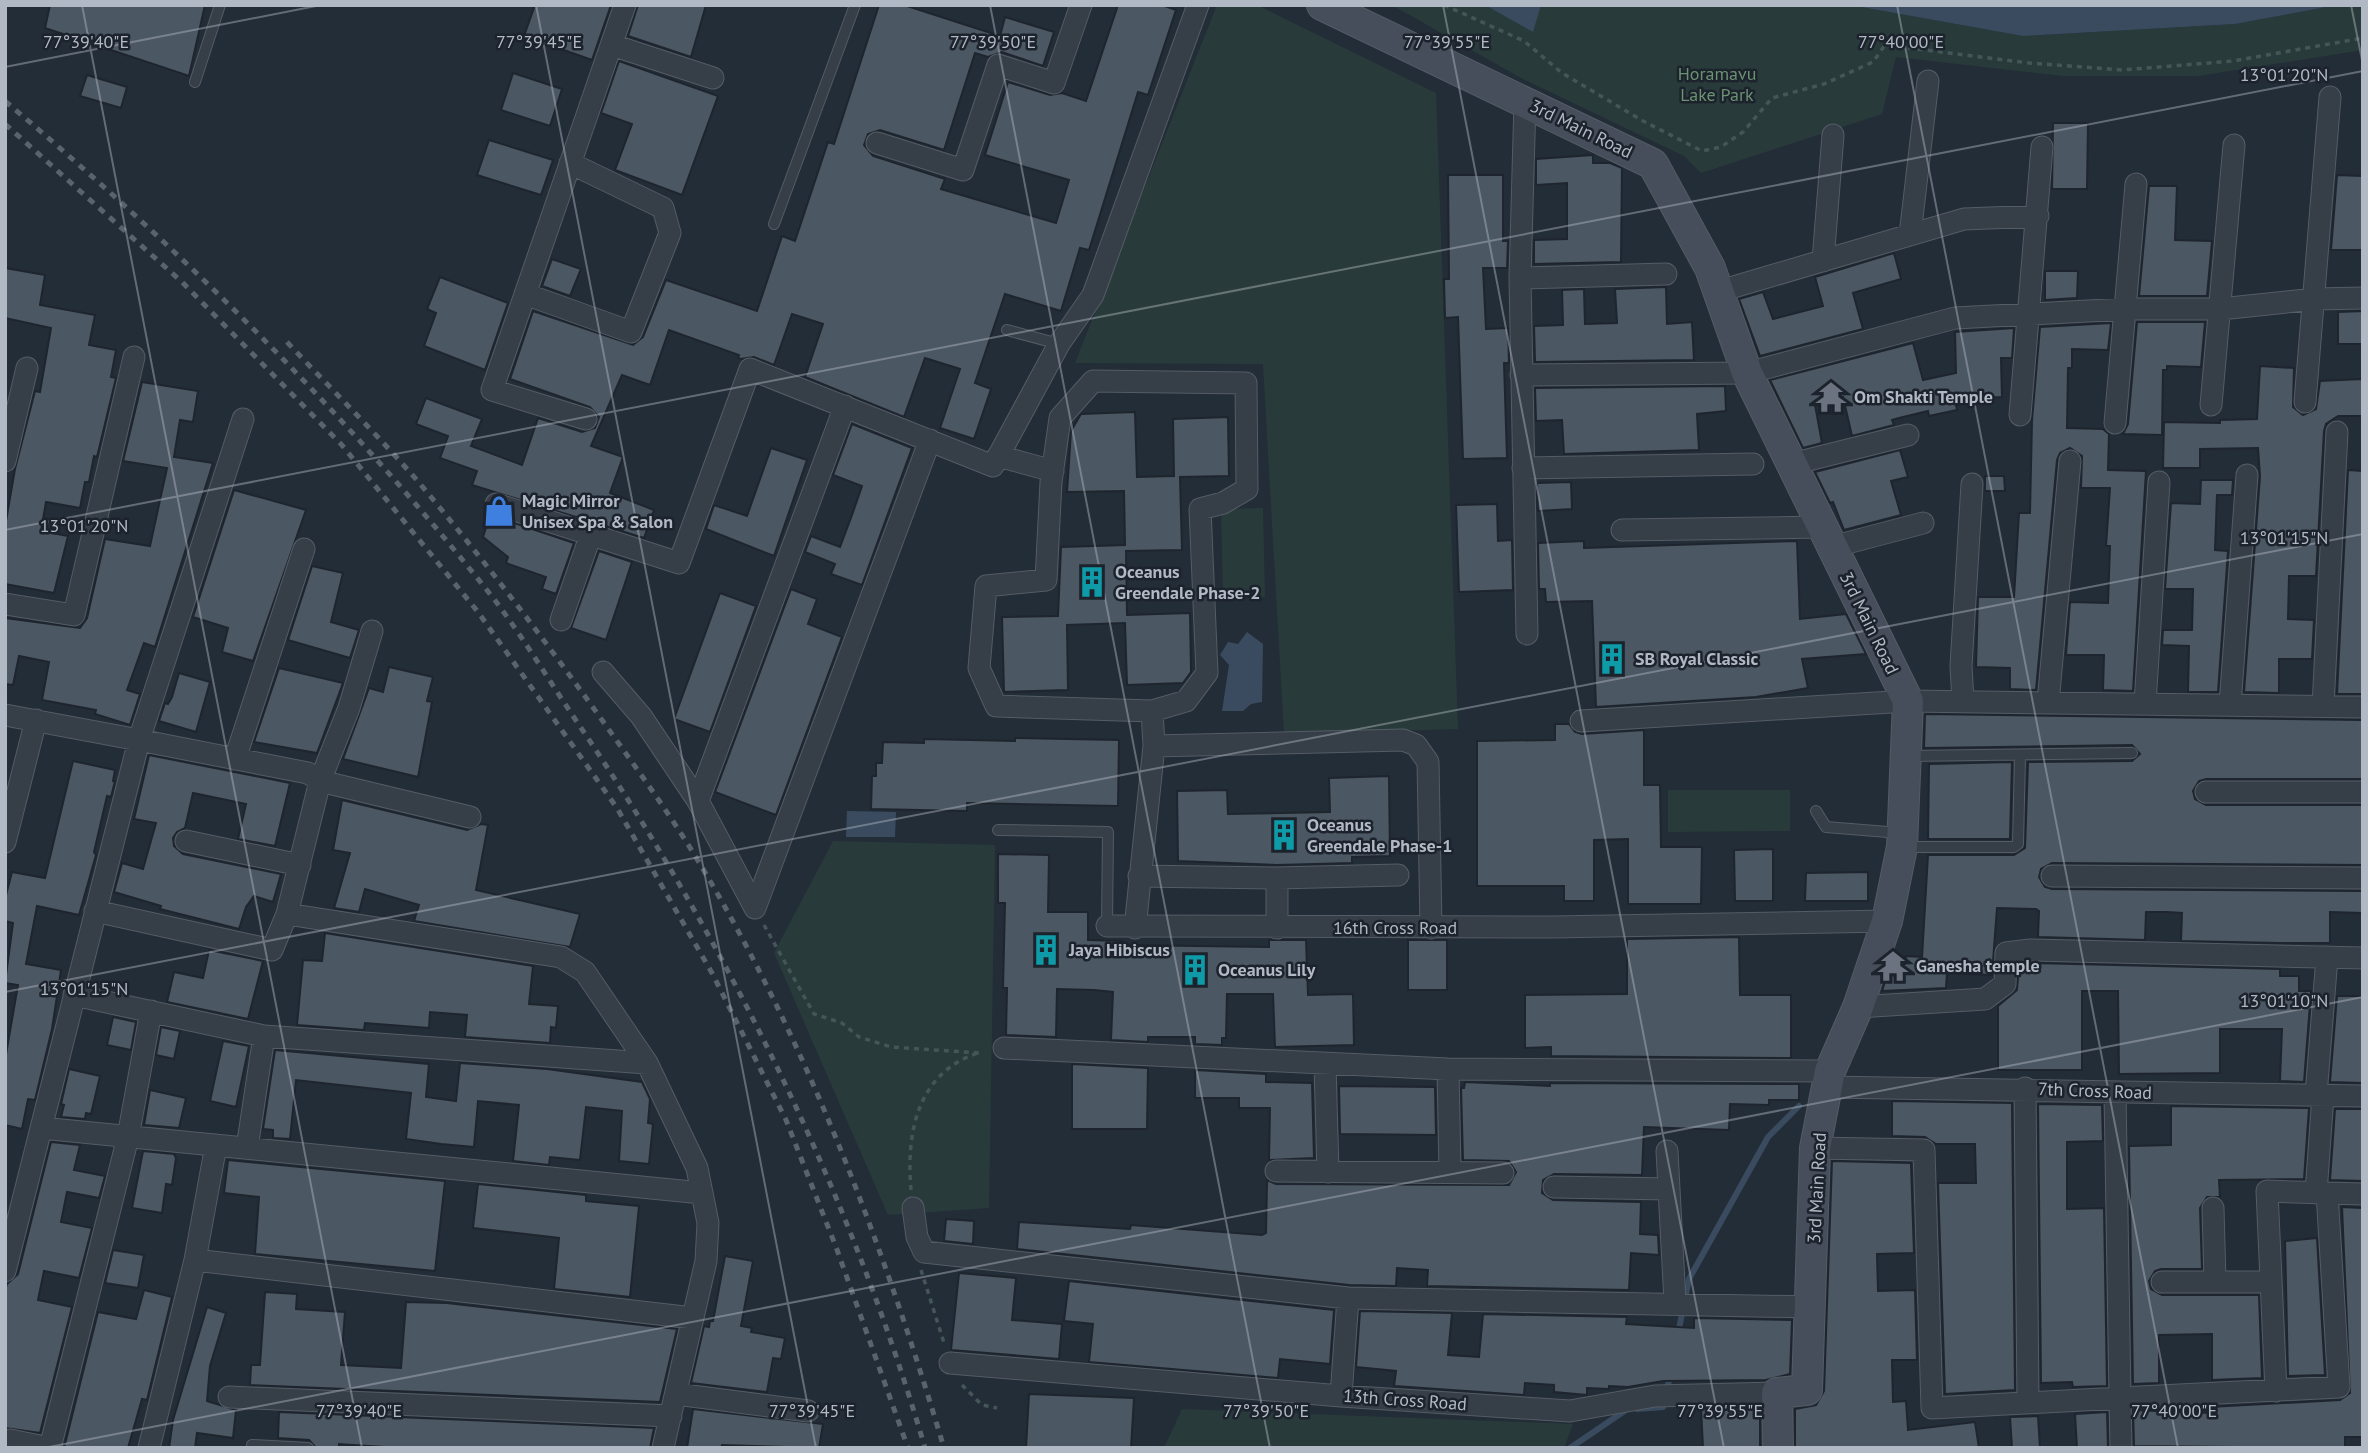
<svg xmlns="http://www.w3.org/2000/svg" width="2368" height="1453" viewBox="0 0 2368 1453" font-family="'PT Sans',sans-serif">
  <rect width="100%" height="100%" fill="#232d37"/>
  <path fill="#283b3a" d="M1217,5H1257L1436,93L1458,729L1284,734L1263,364L1075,363Z
    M1392,5H1850L2023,36L2235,24L2337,5H2363V50L2198,76H2063L1896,57L1882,114L1701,173L1684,156L1521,78Z
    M1263,508L1265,597L1223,598L1221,509Z
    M1668,790H1790V831L1668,832Z
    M833,841L995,845L989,1208L888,1215L774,953Z
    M1182,1409L1573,1424L1564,1448H1164Z"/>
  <path fill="#3a4b5f" d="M1485,5H1541L1533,32Z
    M1850,5H2337L2235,24L2023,36Z
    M1247,632L1263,644L1262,702L1251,704L1243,711H1222L1229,665L1220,655L1228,642L1238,644Z
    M847,811L896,812L895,837H846Z"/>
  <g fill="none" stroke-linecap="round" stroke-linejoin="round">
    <path stroke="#3a4b5f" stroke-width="6" d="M1678,1334L1689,1279L1768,1137L1799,1106
      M1637,1409L1663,1407L1670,1376
      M1570,1448L1626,1410"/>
  </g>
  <path fill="#4b5763" stroke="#1e252e" stroke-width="2" d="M50,5H205L189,76L45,28Z
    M535,5H611L592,60L524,36Z
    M638,5H706L691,57L628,36Z
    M879,5H904L1000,36L1005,17L1054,32L1043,66L1002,52L988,57L975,53L944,150L880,130L868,134L864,145L873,156L945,179L941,189L1056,223L1069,180L985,155L1008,82L1050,95L1062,93L1086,101L1118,5H1162L1176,10L1148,95L1138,92L1089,250L1080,248L1061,311L1005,294L975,383L991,389L974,439L940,428L960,369L925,358L904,417L805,377L823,324L792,314L774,365L754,357L741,359L738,358L739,355L669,330L650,385L622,375L591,446L623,457L610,493L654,510L644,538L472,485L477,471L440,458L448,436L416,424L426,398L482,419L471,446L522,465L538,418L582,432L595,428L599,417L590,407L510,379L533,311L633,345L643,337L666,280L757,311L782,236L795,241L828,142L834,144Z
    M619,61L718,96L682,195L615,170L632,124L601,113Z
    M513,73L562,89L550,126L501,110Z
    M87,75L127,87L121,108L80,96Z
    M2053,123H2088L2087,189H2052Z
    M489,140L553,160L541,195L477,175Z
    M1593,155V163H1610L1622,168L1621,262L1534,264V240L1567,239V183L1536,185V159Z
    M1448,175H1503V241H1508L1507,268H1483L1486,329L1508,328L1509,363H1504L1507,458L1463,459L1458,317L1445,318L1444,279H1449Z
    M2337,175L2363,176V250H2331Z
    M2149,186H2177L2175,240L2212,241L2207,296H2139Z
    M1894,253L1901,279L1853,293L1863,329L1760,356L1739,299L1763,292L1773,319L1823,306L1815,277Z
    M552,259L581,269L570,296L542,286Z
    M5,268L45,275L40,305L95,315L89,345L116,350L111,377L116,378L97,457L94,456L89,482H85L80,508L46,502L41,531L68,536L54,593L5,584V527L15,469L35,391L40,392L51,328L5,318Z
    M2045,271H2078L2077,298L2045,300Z
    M440,277L508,303L485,370L424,346L436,313L427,309Z
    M1666,287L1667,324L1692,322L1694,360L1535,362L1534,326L1563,325L1562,290L1584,289L1585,324L1617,323L1615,289Z
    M2363,311V344H2338V312Z
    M2137,322H2205L2201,367L2167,366V370H2163L2162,435L2123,434L2128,424Z
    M2111,323L2108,350L2072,349V368H2068L2067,428L2103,429L2109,434L2108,470L2146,471L2133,691L2103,690L2104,655H2066L2070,602L2108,603L2110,546H2106L2110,488H2081L2082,456L2070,448L2060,453L2057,460L2036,690L2010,689V668L1976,667L1978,597H2014L2019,513H2030L2032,420L2040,327Z
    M2014,328L2012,358H2001L2002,397L1955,399L1957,410L1929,416L1928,411L1899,418L1892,420L1894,425L1852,436L1843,397L1815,405L1822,443L1803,448L1770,380L1913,343L1923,380L1956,373L1955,332Z
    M2260,366L2294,368L2293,407L2303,415L2316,409L2320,381L2362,379V416H2338L2326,424L2324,431L2316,576H2289L2288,619L2314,620L2312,659H2279V693L2244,692L2260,476L2258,448L2200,449V468H2163L2164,422L2220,423V420L2257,419Z
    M142,382L198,391L193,422L180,420L174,457L213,463L155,647L144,643L127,690L140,694L130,725L95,714L96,710L42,700L49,662L19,656L13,685L5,684V618L80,628L87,618L105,539L150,546L167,468L123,461Z
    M1725,386L1726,411L1697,414L1699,450L1564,454L1562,420L1536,421L1535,388Z
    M1135,412L1137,477L1174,476L1173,419L1228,417L1229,476L1180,477L1182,550L1126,551L1127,615L1190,613L1191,672L1183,683L1127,685L1125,623L1067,625L1068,690L1004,692L1002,617L1058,616L1061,547L1125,545L1124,491L1067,492L1071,431L1081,414Z
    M852,424L912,448L862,585L831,574L835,564L805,552L811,536L840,547L852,515L862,486L833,475Z
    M771,448L807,460L774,556L706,529L714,505L747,516Z
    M1900,450L1908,477L1891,481L1901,515L1844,530L1833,502L1830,503L1815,472Z
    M2348,470L2363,471V694H2337Z
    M1985,476H2004L2005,491H1985Z
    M2201,480H2233L2232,495H2217L2215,550L2228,551L2218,692H2188L2189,646L2162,645L2163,630H2192L2193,589H2165L2171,503L2200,504Z
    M1571,482L1572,509L1538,511L1537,483Z
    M234,490L306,510L253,661L222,652L228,628L193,617Z
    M1497,504L1498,541L1512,540L1513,590L1459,592L1456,505Z
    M490,515L574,543L556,594L542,589L546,577L506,563L508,557L483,537Z
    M1584,541V548L1797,541L1800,619L1846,614L1866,654L1802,659L1808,688L1756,697L1596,707L1592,601L1546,602L1545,589H1539L1538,543Z
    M599,551L632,562L606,640L571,628Z
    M312,566L343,573L331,622L359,630L350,658L288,640Z
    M791,589L817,599L808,624L842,637L776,815L715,792Z
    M720,593L756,606L710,732L674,719Z
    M389,667L433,677L427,701L432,702L418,777L343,759L369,688L383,692Z
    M279,668L343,683L317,753L254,742Z
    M179,673L210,682L196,732L159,721L165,703L168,704L172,697Z
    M1925,714L2363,720V779H2206L2199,781L2193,791L2195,799L2206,805H2363V865L2052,863L2041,869L2039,877L2045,887L2052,889L2363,891V913L2330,912V943H2280L2181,941L2182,913L2167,912H2146L2145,940L2038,937L2039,911L2036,909L1997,908L1992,975L1947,973L1946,988L1882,991L1891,963L1905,964L1906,956L1922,957L1928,855H2014L2025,848L2028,762L2132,761L2140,754L2132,745L1924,748Z
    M1555,724H1569L1575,732L1582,734L1644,730V785H1660L1661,847H1702L1701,904H1628V839L1594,840V901H1564V886H1477V741L1555,740Z
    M1015,738L1119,740L1118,806L967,803V811L871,809L872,776H876V763H882L883,742L924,743V739L1015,741Z
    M149,755L290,783L275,846L238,839L246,804L193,793L185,828L177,832L173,838L174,846L183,854L281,874L273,902L254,896L246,907L239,929L160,909L161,906L114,892L122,863L143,869L156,823L134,819Z
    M73,761L115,770L113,781H115L111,797L107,796L94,852L96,855L79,915L37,906L26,964L61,970L52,1029L35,1100L28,1099L22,1129L5,1125V1060L18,985L5,983L13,923L5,921V899L12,872L45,878Z
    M2012,762L2010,839H1928L1929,764Z
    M1389,776L1390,856L1352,857V863L1277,865L1178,861L1177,791L1227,790L1228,814L1330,812L1329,778Z
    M342,800L467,830L481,824L488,825L476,890L580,914L570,947L414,921L419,905L365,889L359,912L334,908L350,853L333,850Z
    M1773,849V901H1735L1734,850Z
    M998,854L1049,855L1048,912H1088V940L1122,941V945L1269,947V940H1306L1308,995L1353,994L1354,1045L1275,1047L1273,994H1227L1226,1038H1222V1045L1195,1044V1037H1148V1042L1111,1040L1113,992L1094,990L1057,989L1056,1037L1006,1035L1007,988H1003L1005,903H998Z
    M1868,872V901H1805L1806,873Z
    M325,933L533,966L529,1004L558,1006L556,1028L551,1027L550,1043L465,1037L467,1015L430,1012L429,1028L365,1023L364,1030L297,1025L303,960L322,961Z
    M1739,937L1740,995H1791V1058L1551,1056V1047L1525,1048V995L1627,994V939Z
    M1408,940H1447V990H1408Z
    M209,950L263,961L248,1019L167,1002L174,972L203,978Z
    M2031,963L2280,969V976H2299V991H2311L2304,1082L2280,1081L2282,1029H2220V1073L2119,1074L2118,991H2082V1070H1998V1006L2017,990L2019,965Z
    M2337,996H2363V1083L2330,1082Z
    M113,1017L136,1022L131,1050L107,1045Z
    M161,1027L180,1031L174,1059L156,1055Z
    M223,1041L249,1046L236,1107L210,1101Z
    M275,1050L429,1064L426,1097L456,1101L460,1063L547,1069L642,1082L650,1099L648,1123L653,1124L649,1164L619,1161L622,1111L586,1107L580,1160L550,1157L549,1165L513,1161L519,1105L478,1101L474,1147L441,1144L406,1139L411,1093L296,1080L290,1139L273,1138V1130L263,1129Z
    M1072,1064L1148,1068L1147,1129H1072Z
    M69,1069L100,1076L91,1114L86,1113L85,1119L61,1117L64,1105L61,1104Z
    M1195,1070L1266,1074V1082L1312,1083L1314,1158L1269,1160L1270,1108H1239V1098H1195Z
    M1465,1082L1550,1086V1083L1799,1084V1100H1769V1105L1730,1104L1729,1130L1644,1127L1642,1175L1554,1174L1543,1180L1542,1193L1553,1200L1641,1202L1640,1234L1658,1235L1659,1255L1631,1253L1629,1290L1427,1286L1428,1270L1397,1268L1396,1286L1349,1285L1017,1249L1019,1222L1130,1229L1131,1225L1262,1235L1266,1233L1267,1180L1276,1184L1509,1185L1516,1172L1509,1161L1463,1160L1461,1088H1464Z
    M1339,1086L1435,1087L1436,1135L1340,1134Z
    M150,1090L186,1098L179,1128L144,1125Z
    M1892,1101L2012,1103L2015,1390L1945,1394L1938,1183H1976L1975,1144H1936L1925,1137L1892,1136Z
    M2038,1104L2102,1105L2103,1141L2067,1142V1209L2104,1208L2107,1386L2073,1387L2072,1382L2041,1383Z
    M2171,1106L2309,1108L2304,1179L2219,1180L2220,1197H2207L2200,1208L2202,1269H2161L2155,1271L2149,1281L2151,1289L2162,1295H2259L2262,1378L2212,1380V1334L2159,1335V1383L2133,1384L2129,1146L2171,1145Z
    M2335,1109H2363L2362,1181L2330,1180Z
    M51,1142L80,1145L74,1170L105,1176L99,1198L67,1192L61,1222L92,1228L79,1278L44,1271L38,1300L72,1307L40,1433L5,1428V1290L7,1284L18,1274Z
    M143,1151L174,1154L176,1158L172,1185L166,1184L162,1213L132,1208Z
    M228,1160L445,1181L435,1271L255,1254L259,1197L224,1193Z
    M1832,1161L1911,1163L1914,1253L1877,1254L1878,1291L1915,1290L1917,1360H1892L1893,1402L1906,1401L1908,1430L1975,1422L1979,1448H1795V1409L1816,1405L1824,1391Z
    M478,1184L586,1195V1201L639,1206L630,1297L554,1289L559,1238L473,1228Z
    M2342,1207L2363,1208V1437H2345V1448L2134,1446L2133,1410L2210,1413L2209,1407L2340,1400L2350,1393Z
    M946,1219L974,1221L973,1244L944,1241Z
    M2317,1238L2325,1375L2288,1376L2285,1241Z
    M113,1250L144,1255L138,1288L105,1283Z
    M725,1256L753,1261L741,1326L752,1328L751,1332L785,1338L781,1359L773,1358L767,1392L691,1383L704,1326L709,1327L710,1321H713Z
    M959,1273L1016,1278L1012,1320L1062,1324L1059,1359L951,1350Z
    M1069,1281L1334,1310L1330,1364L1280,1359L1278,1378L1089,1362L1093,1324L1064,1321Z
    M144,1290L172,1297L147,1400L142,1399L128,1448H64L98,1312L136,1319Z
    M265,1292L297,1294L296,1309L345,1312L341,1365L401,1368L406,1302L447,1303L677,1329L660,1402L250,1385L251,1365H260Z
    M207,1307L226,1313L210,1366L207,1401L236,1410L233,1438L197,1433L195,1448H169L173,1420Z
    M1360,1311L1452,1313L1448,1355L1479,1357L1483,1314L1627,1317L1626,1324L1694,1328V1318L1792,1320L1790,1374L1766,1380L1663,1381L1628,1387L1609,1386V1389L1587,1388V1395L1554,1392V1385L1525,1383L1524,1395L1394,1386L1396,1371L1356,1367Z
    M1029,1394L1134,1398L1131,1448H1026Z
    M1760,1407V1448H1703L1701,1408Z
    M693,1409L823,1424L819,1448L722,1445L721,1448H687Z
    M279,1412L654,1428L650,1448H400L339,1444V1448H316L309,1440L278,1438Z
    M2107,1412L2108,1448H2077L2075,1414Z
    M2038,1416L2040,1448H2012L2010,1417Z"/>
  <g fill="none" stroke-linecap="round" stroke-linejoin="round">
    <defs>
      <path id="lane" d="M195,82L220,5
        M774,224L855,5
        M1007,330L1059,344
        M1909,756L2132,753
        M1816,811L1826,827L1900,833
        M998,830L1108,832L1107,926
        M1904,847H2014L2018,844L2020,755
        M252,1445L308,1448"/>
      <path id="street" d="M612,45L713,78
        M1525,101L1520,278L1527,634
        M877,143L963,170L998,65L1054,83L1081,5
        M1910,235L1928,81
        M1823,261L1833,135
        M1520,278L1666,274
        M1720,291L1964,219L2038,216
        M525,294L631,332L670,233L663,208L570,163
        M1521,375L1747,373L1955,318L2125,309H2220L2315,299L2363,298
        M1093,381L1246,383L1247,489L1223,503L1200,509L1207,673L1186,701L1152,711L996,706L979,668L986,586L1046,580L1051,482L1060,418Z
        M2305,402L2330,97
        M2211,405L2234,145
        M2020,415L2042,147
        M243,419L139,740L308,773L320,781L287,914L561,957L585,972L647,1063L697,1168L708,1223L706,1261L663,1448
        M586,419L492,390L625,5
        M2115,423L2136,184
        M998,456L1053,471
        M5,461L27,368
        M1792,464L1908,435
        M1523,468L1753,464
        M496,504L679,563L750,369L993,466L1059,344L1093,295L1198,5
        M1622,530L1822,527
        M1832,547L1923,523
        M5,604L74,615L134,357
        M561,620L591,534
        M372,631L349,708L320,781L470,817
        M603,672L641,716L698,801
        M1963,701L1961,666L1972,484
        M2048,703L2070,461
        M2145,704L2159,482
        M2230,705L2247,475
        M2323,706L2337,432
        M5,715L139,740L5,1271
        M1581,721L1908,701L2363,707
        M1154,746L1403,740L1416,745L1428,762L1431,928
        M235,759L304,549
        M2206,792H2363
        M186,841L300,865
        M5,842L36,720
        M1139,876L1277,878L1398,875
        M2052,876L2363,878
        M1277,878V928
        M755,908L698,801L845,406
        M755,908L930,440
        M95,911L272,950L287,914
        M1107,926L1552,927L1887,921
        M1135,928L1154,746L1152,711
        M74,995L264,1036L647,1063
        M1858,1007L1985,999L2005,984L2006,953L2030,950L2363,958
        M1004,1048L1448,1069L1830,1071
        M1325,1064L1328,1172
        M1448,1069L1450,1172
        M1828,1087L2363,1096
        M2025,1088L2028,1403
        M2316,1095L2327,957
        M41,1128L702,1193
        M247,1148L264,1036
        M1815,1148L1924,1150L1932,1408L2120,1398L2115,1092
        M1667,1151L1675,1302
        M1276,1171L1503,1173
        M1554,1187L1669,1189
        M2316,1193L2323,1095
        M2327,1193L2363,1194
        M913,1208L917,1237L924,1252L1348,1298L1812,1307
        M2213,1208L2215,1282
        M195,1260L693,1318
        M2162,1282H2271
        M950,1363L1341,1396L1570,1411L1655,1396L1777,1393
        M676,1394L808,1411
        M1341,1396L1348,1298
        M229,1397L671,1416
        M9,1448L10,1440L50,1448L128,1137L151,1011
        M149,1448L195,1260L216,1145
        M2121,1448L2120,1398L2339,1387L2327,1193L2267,1191L2276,1391"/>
      <path id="secondary" d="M1322,5L1653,164L1710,268L1747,373L1908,701L1902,847L1887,921L1858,1007L1830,1071L1815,1148L1807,1390L1777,1393L1778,1448"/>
    </defs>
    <use href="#lane" stroke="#545c65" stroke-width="12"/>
    <use href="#street" stroke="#545c65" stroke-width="23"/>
    <use href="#secondary" stroke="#545c65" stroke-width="32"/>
    <path stroke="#455658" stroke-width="3.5" stroke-dasharray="5 5" stroke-linecap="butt" d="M1444,5L1524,41L1562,73L1643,121L1702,151L1721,147L1743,132L1772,98L1824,84L1873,62L1885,45L2029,63L2122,70L2233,61L2363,38
      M764,925L814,1014L842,1023L859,1037L891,1047L980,1053
      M911,1190C906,1133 917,1073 978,1053
      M921,1270L945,1346
      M962,1385L982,1405L997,1408"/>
    <use href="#lane" stroke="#363e48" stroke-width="10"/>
    <use href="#street" stroke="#363e48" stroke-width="21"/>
    <use href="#secondary" stroke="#454e5a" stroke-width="30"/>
    <path stroke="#59636e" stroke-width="5" stroke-dasharray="7 7" stroke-linecap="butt" d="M5,101C183,251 349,416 494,599C522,636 547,677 573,716C725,939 849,1188 925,1448
      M5,124L182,282L341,444L478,612L617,808L712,973L786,1120L836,1247L908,1448
      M287,342C332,390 379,436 421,485C483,559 541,635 597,713C631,761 666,808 697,859C807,1041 883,1244 944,1448"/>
  </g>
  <path fill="none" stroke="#b1b9c4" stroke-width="2" stroke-opacity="0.45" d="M82,5L362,1448M536,5L816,1448M990,5L1270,1448M1443,5L1724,1448M1897,5L2178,1448M2351,5L2363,65M5,67L321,5M5,530L2363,71M5,992L2363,534M44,1448L2363,997"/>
  <defs>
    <symbol id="temple-bare" viewBox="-9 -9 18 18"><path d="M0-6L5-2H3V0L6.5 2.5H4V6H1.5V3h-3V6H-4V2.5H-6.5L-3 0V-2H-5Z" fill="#6b7280" stroke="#1c232c" stroke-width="2.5" paint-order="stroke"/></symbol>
    <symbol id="shop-bare" viewBox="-9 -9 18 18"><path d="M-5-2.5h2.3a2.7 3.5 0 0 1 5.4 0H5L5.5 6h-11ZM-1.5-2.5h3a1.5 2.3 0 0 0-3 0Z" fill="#3f7fe0" stroke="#1c232c" stroke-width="2.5" paint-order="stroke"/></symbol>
    <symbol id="building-bare" viewBox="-9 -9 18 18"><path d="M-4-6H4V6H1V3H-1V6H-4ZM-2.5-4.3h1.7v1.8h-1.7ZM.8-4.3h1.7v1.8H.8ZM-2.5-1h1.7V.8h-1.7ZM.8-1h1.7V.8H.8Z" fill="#0f9aa8" stroke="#1c232c" stroke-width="2.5" paint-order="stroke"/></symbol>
  </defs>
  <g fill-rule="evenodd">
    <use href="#temple-bare" x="1809" y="375" width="44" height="44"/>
    <use href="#shop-bare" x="477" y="489" width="44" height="44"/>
    <use href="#building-bare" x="1070" y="560" width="44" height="44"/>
    <use href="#building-bare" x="1590" y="637" width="44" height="44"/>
    <use href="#building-bare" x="1262" y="813" width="44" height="44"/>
    <use href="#building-bare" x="1024" y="928" width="44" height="44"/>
    <use href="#temple-bare" x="1871" y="944" width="44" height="44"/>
    <use href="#building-bare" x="1173" y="948" width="44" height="44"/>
  </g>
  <g text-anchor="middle" stroke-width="5" stroke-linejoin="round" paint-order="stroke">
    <g font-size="18" fill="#6b9272" stroke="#1c232c">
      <text x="1717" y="80">Horamavu<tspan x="1717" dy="21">Lake Park</tspan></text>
    </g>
    <g font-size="18" fill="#b1b9c4" stroke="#1c232c">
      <text transform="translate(1581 129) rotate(26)" y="6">3rd Main Road</text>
      <text transform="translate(1869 623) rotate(64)" y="6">3rd Main Road</text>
      <text x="1395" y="934">16th Cross Road</text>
      <text transform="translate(2095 1091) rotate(2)" y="6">7th Cross Road</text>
      <text transform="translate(1817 1188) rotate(-87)" y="6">3rd Main Road</text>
      <text transform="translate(1405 1400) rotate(4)" y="6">13th Cross Road</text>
    </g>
    <g font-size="18" font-weight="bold" fill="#b1b9c4" stroke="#1c232c" text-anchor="start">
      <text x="1854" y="403">Om Shakti Temple</text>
      <text x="522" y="507">Magic Mirror<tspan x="522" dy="21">Unisex Spa &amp; Salon</tspan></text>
      <text x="1115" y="578">Oceanus<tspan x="1115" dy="21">Greendale Phase-2</tspan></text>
      <text x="1635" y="665">SB Royal Classic</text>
      <text x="1307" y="831">Oceanus<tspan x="1307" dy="21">Greendale Phase-1</tspan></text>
      <text x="1069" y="956">Jaya Hibiscus</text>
      <text x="1916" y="972">Ganesha temple</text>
      <text x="1218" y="976">Oceanus Lily</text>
    </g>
  </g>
  <g font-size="18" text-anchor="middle" fill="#b1b9c4" stroke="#1c232c" stroke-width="5" stroke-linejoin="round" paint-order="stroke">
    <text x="86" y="48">77°39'40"E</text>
    <text x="539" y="48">77°39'45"E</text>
    <text x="993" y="48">77°39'50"E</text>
    <text x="1447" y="48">77°39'55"E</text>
    <text x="1901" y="48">77°40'00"E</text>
    <text x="2284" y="81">13°01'20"N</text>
    <text x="84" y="532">13°01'20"N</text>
    <text x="2284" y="544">13°01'15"N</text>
    <text x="84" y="995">13°01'15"N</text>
    <text x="2284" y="1007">13°01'10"N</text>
    <text x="359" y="1417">77°39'40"E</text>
    <text x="812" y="1417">77°39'45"E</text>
    <text x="1266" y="1417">77°39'50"E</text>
    <text x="1720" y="1417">77°39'55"E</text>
    <text x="2174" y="1417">77°40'00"E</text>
  </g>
  <rect width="2368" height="1453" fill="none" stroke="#b1b9c4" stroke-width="14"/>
</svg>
